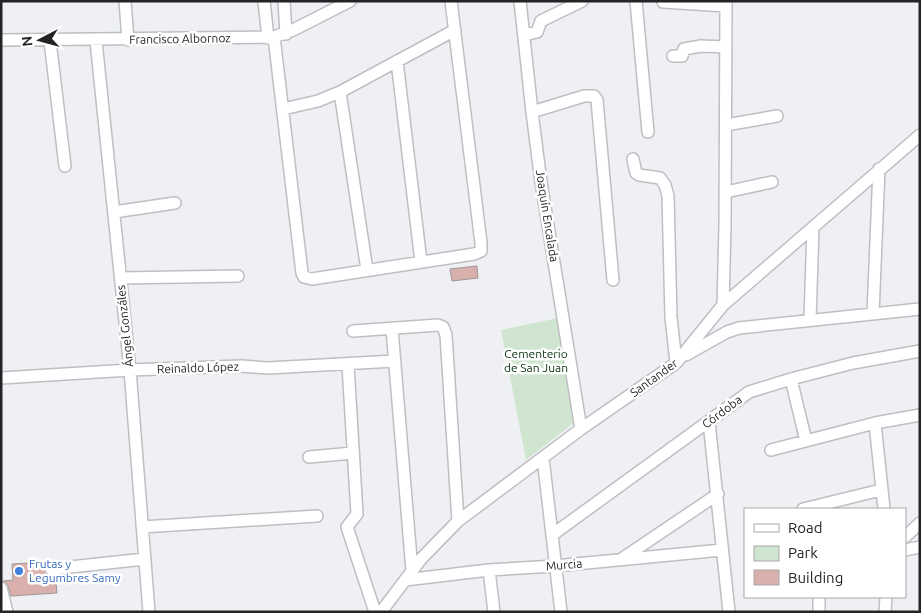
<svg xmlns="http://www.w3.org/2000/svg" width="921" height="613" viewBox="0 0 921 613" font-family="Ubuntu,sans-serif">
  <rect width="100%" height="100%" fill="#eef0f4"/>
  <path fill="#d0e5d0" d="M558,318L575,422L526,460L501,330Z"/>
  <path fill="#dab0ad" stroke="#9d9797" d="M477,266L478,278L452,281L450,269Z
    M46,562L44,569L47,575L48,583L56,582L57,593L11,596L8,586L3,581L13,580L12,564Z"/>
  <g fill="none" stroke-linecap="round" stroke-linejoin="round">
    <defs>
      <path id="minor" d="M125,1L128,40
        M264,1L268,38
        M284,1L286,34
        M520,1L532,112L541,182L581,429
        M636,1L648,132
        M663,2L726,6
        M524,35L537,32L541,21L582,1
        M274,37L302,273L304,277L312,279L474,254L481,251V243L451,1
        M1,40L274,37L293,30L350,1
        M50,41L65,166
        M96,41L130,370L149,612
        M673,56H682L684,49L701,46L726,47
        M397,61L421,262
        M340,92L367,270
        M283,109L318,101L340,92L455,30
        M532,112L584,96H594L597,100L613,280
        M726,125L777,116
        M633,159L636,173L639,175L660,178L665,185L668,196L671,317L676,363
        M726,192L772,182
        M114,212L175,203
        M121,278L238,276
        M723,305L725,226L726,1
        M873,314L879,169
        M810,320L813,227
        M392,329L412,571
        M353,331L438,325L443,327L446,335L458,521
        M686,355L727,332L739,328L920,309
        M348,365L357,514L347,527L375,612
        M1,378L130,370L241,366L268,368L395,361
        M791,379L806,441
        M709,422L729,612
        M875,423L884,509
        M771,450L875,423L920,415
        M309,457L353,453
        M543,458L561,612
        M803,509L881,490
        M142,527L317,516
        M552,535L749,392L791,379L853,363L920,351
        M905,537L920,523
        M905,550L920,547
        M623,558L718,494
        M51,569L145,559
        M489,570L494,612
        M405,580L489,570L555,566L722,550
        M1,588L7,612
        M381,612L421,559L458,521L581,429L676,363L723,305L920,135
        M819,612V597
        M885,612L886,597"/>
    </defs>
    <use href="#minor" stroke="#bebfc4" stroke-width="14"/>
    <use href="#minor" stroke="#fff" stroke-width="11"/>
  </g>
  <circle fill="#3f7fe0" stroke="#fff" stroke-width="2" cx="19" cy="571" r="5"/>
  <g text-anchor="middle" stroke-width="5" stroke-linejoin="round" paint-order="stroke">
    <g font-size="12" fill="#232425" stroke="#fff">
      <text transform="translate(180 39) rotate(-1)" y="4">Francisco Albornoz</text>
      <text transform="translate(547 216) rotate(81)" y="4">Joaquín Encalada</text>
      <text transform="translate(125 326) rotate(-96)" y="4">Ángel Gonzáles</text>
      <text transform="translate(198 368) rotate(-2)" y="4">Reinaldo López</text>
      <text transform="translate(654 378) rotate(-36)" y="4">Santander</text>
      <text transform="translate(722 412) rotate(-37)" y="4">Córdoba</text>
      <text transform="translate(564 565) rotate(-5)" y="4">Murcia</text>
    </g>
    <g font-size="12" fill="#07340f" stroke="#fff">
      <text x="536" y="358">Cementerio<tspan x="536" dy="14">de San Juan</tspan></text>
    </g>
    <g font-size="12" fill="#366cbe" stroke="#fff" text-anchor="start">
      <text x="29" y="568">Frutas y<tspan x="29" dy="14">Legumbres Samy</tspan></text>
    </g>
  </g>
  <rect width="921" height="613" fill="none" stroke="#232425" stroke-width="5"/>
  <rect x="744" y="508" width="162" height="90" fill="#ffffff" stroke="#a7a7a8"/>
  <rect x="754" y="524" width="25" height="8" fill="#ffffff" stroke="#a7a7a8"/>
  <text x="788" y="533" font-size="15" fill="#232425">Road</text>
  <rect x="754" y="546" width="25" height="15" fill="#d0e5d0" stroke="#a7a7a8"/>
  <text x="788" y="558" font-size="15" fill="#232425">Park</text>
  <rect x="754" y="570" width="25" height="15" fill="#dab0ad" stroke="#a7a7a8"/>
  <text x="788" y="583" font-size="15" fill="#232425">Building</text>
  <g transform="translate(40 40) rotate(264)" stroke="#ffffff" stroke-width="4" paint-order="stroke">
  <path d="M0-4L9 19L0 12L-9 19Z" fill="#232425"/>
  <text y="-8" font-size="14" font-weight="bold" text-anchor="middle" fill="#232425">N</text>
  </g>
</svg>
